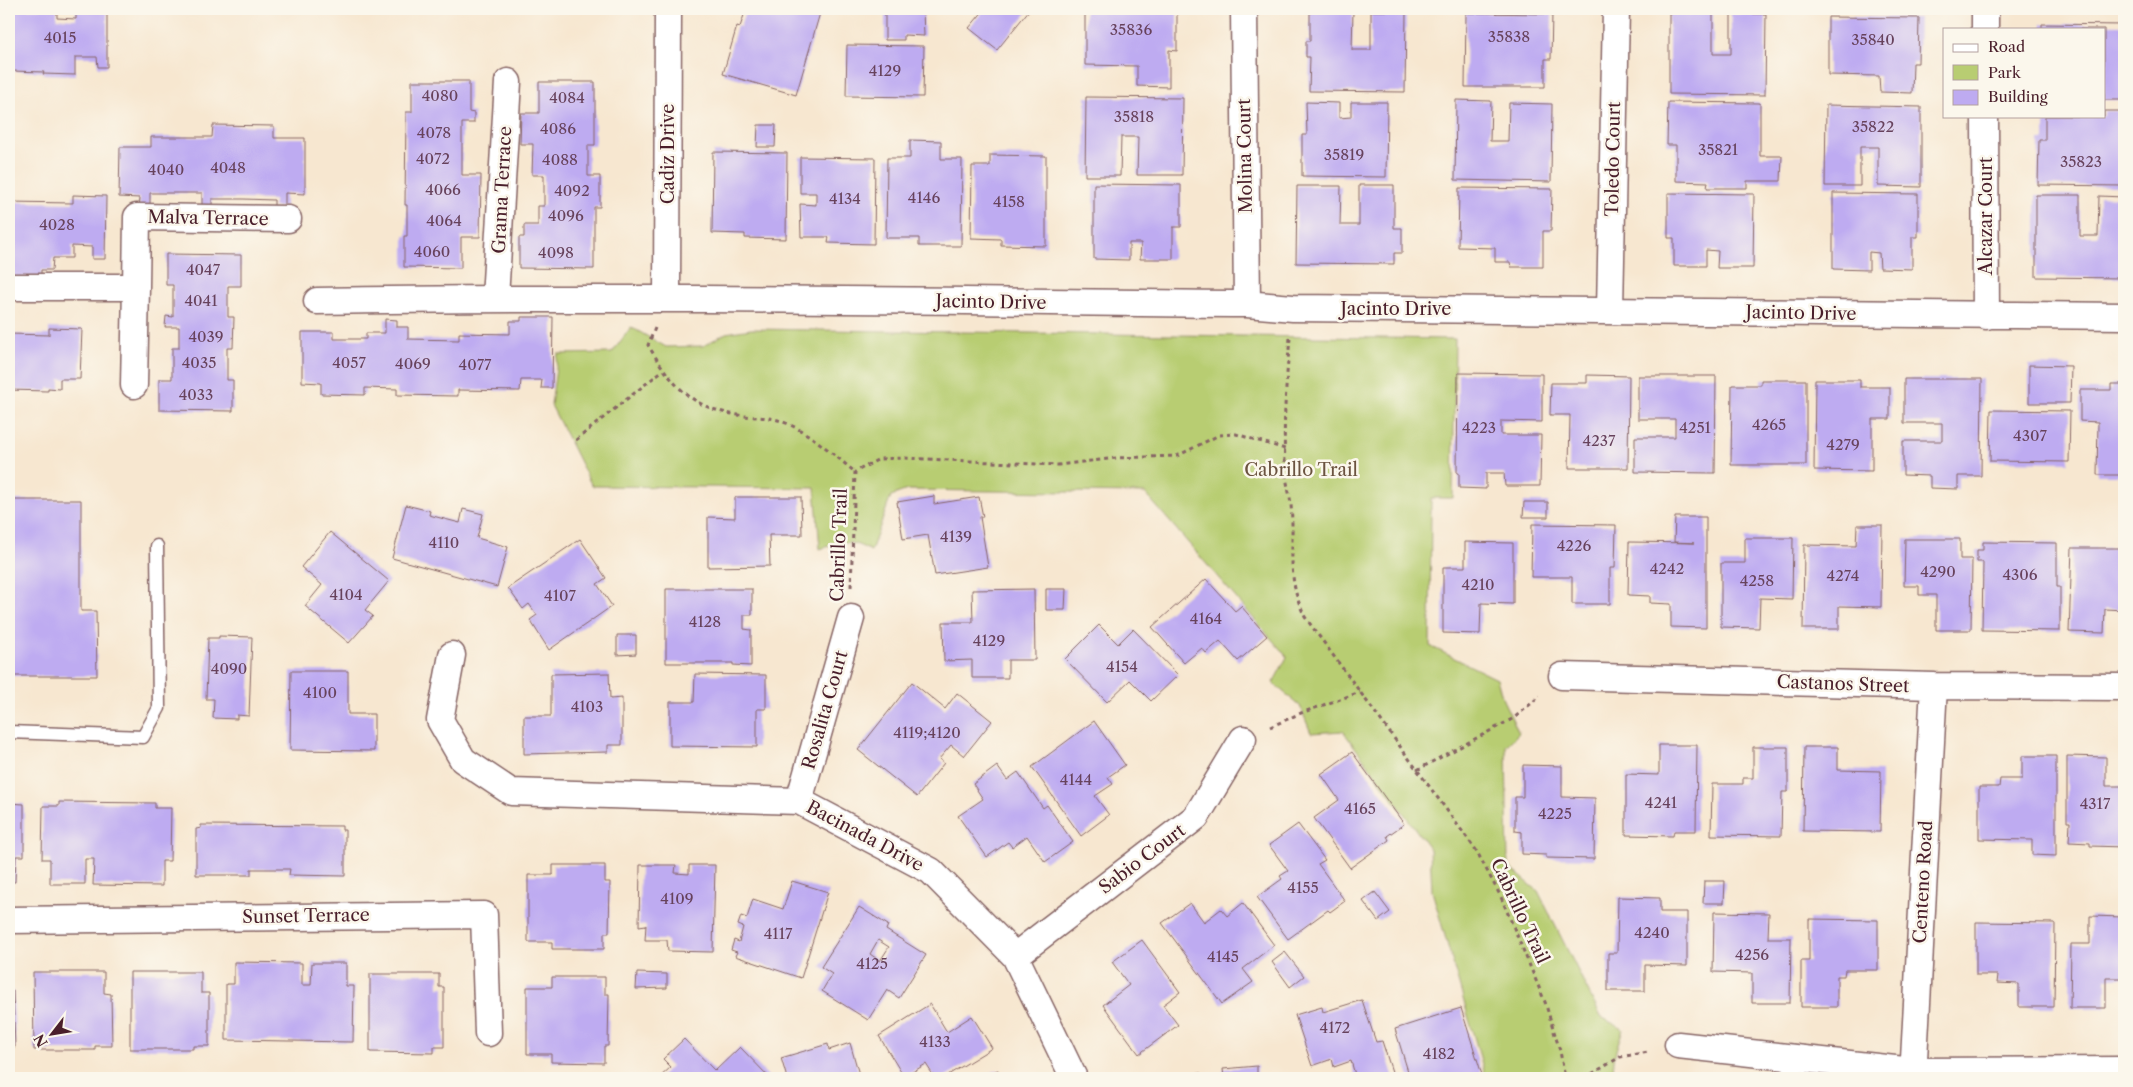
<svg xmlns="http://www.w3.org/2000/svg" width="2133" height="1087" viewBox="0 0 2133 1087" font-family="'Libre Caslon Text',serif">
  <rect width="100%" height="100%" fill="#fbf7ec"/>
  <filter id="ink" filterUnits="userSpaceOnUse"><feTurbulence type="fractalNoise" baseFrequency=".02" numOctaves="2"/><feDisplacementMap in="SourceGraphic" scale="10" xChannelSelector="R" yChannelSelector="G"/><feConvolveMatrix kernelMatrix="1 2 1 2 8 2 1 2 1" color-interpolation-filters="sRGB"/></filter>
  <filter id="wash" filterUnits="userSpaceOnUse"><feTurbulence type="fractalNoise" baseFrequency=".0096" numOctaves="4" result="noise"/><feDisplacementMap in="SourceGraphic" scale="20" xChannelSelector="R" yChannelSelector="G"/><feGaussianBlur stdDeviation="1.12" result="paint"/><feColorMatrix in="noise" values="0 0 0 0 0 0 0 0 0 0 0 0 0 0 0 0 0 1.4 0 .05"/><feComposite in="paint" operator="in"/></filter>
  <g filter="url(#wash)">
    <rect width="100%" height="100%" fill="#f7e7d0"/>
    <path fill="#b8cd72" stroke="#81764e" d="M631,327L666,347L703,346L726,333L751,329L1455,339L1453,498H1431L1430,646L1497,679L1503,700L1519,733L1506,746L1508,866L1538,891L1601,1017L1623,1029C1618,1044 1610,1063 1615,1078H1486L1432,891L1430,849L1343,731L1311,733L1300,706L1273,683L1287,657L1145,493L907,490L891,496L871,551C848,539 844,541 820,549L815,488L592,486L551,405L558,354L612,353Z"/>
    <g id="blocks">
      <path fill="#beabf1" fill-rule="evenodd" d="M9,9H57V18L76,19V9H107V67H98L97,57H75V75L43,74L44,72L12,71V61H9Z
        M746,9H805L820,13L796,95L723,74L737,26L740,27Z
        M885,9H923L924,36L904,35V40H885Z
        M985,9H1030L997,50L969,28Z
        M1085,9H1177V51L1169,50V87L1137,86V66L1085,65Z
        M1310,10L1353,11L1352,50H1371V11H1406L1405,92L1309,91L1310,57H1306V41H1310Z
        M1466,13L1552,14L1551,59H1545V87H1465Z
        M1669,13H1713V54H1731V14H1766L1765,95L1669,94Z
        M1828,17L1919,18L1918,63H1913L1912,93L1880,92L1879,76L1828,75Z
        M2042,24L2124,25V100H2104V29H2042Z
        M847,45L924,46L923,97L846,96Z
        M412,81H469V112L474,113V123H462V175H481L480,237H461V268L404,267V236H407V205H405L406,112H412Z
        M539,82H595V145H588V176H600V207H594V269L519,268V237H524V225H538V206H544V175H532L533,144H520L521,113H539Z
        M1086,97L1183,98L1182,175H1137L1138,137H1121L1120,176H1085Z
        M1456,100L1491,101L1490,141H1508L1509,103L1552,104L1551,182L1455,180Z
        M1306,102L1339,103V118L1351,117V102H1387L1386,177L1302,176V135H1307Z
        M1668,102L1760,103V156H1782L1781,181H1747V188H1707L1708,182L1676,181V145H1667Z
        M1826,105L1921,107V187L1878,186V147H1860V186H1825Z
        M2104,111H2124V186L2038,185L2039,140H2045V116H2104Z
        M213,125L274,126V138H305V194L285,193V207H274V200L243,199H212V206H202V193H150V209H139L140,198L119,197L120,147H151V137H212Z
        M758,125H776L775,147H757Z
        M910,140L941,141V159H962L961,246H919V238H886L887,158H910Z
        M713,152L787,153L786,239L745,238V234L712,233Z
        M990,155L1046,156V246L1001,245V239L971,238L972,166H990Z
        M800,157L875,158L874,244L828,243L829,237H801L800,204L816,205V193H800Z
        M1094,184L1181,185V227H1173V259H1140L1141,243H1129V260L1094,259Z
        M1359,185H1394V228H1402V253H1394V264L1296,263L1297,186H1341L1340,225H1359Z
        M1459,188L1552,189L1551,231H1543V267H1511L1510,262H1495V248L1458,247Z
        M1668,193L1754,194L1753,268H1717L1718,251L1706,250V266H1674V238H1668Z
        M1833,193L1918,194V237H1912V269L1880,268L1879,253L1869,252V270L1833,269Z
        M73,195L106,196L105,259H92V247L72,246V258H53L52,270H41V277H9V202L73,203Z
        M2036,195H2080V236H2098L2099,196L2124,197V278L2036,277Z
        M166,254L241,255V286H228V317H234L233,348H227V380H233V411L159,410V379H172V348H179V327H165L166,316L173,317V285H166Z
        M521,317H553L552,388H541L542,380H521L520,391L458,390V396L397,395V389L365,388V395L321,394V383L302,382V332H334V339H366V333H385V319L397,320V327H408V339L459,340V333L510,334V321H521Z
        M49,328L82,329L80,379H60V389L48,388V391L9,390V334L49,335Z
        M2029,365L2071,366L2070,403H2029Z
        M1458,373L1542,374V422L1501,421V435H1541L1540,486H1505L1504,473H1486V489L1459,488V473H1457Z
        M1587,375L1629,376L1628,468H1569L1570,415H1550L1551,383H1587Z
        M1638,376H1716L1715,473L1635,472V437H1675V419H1638Z
        M1904,379H1982L1981,476H1958V489L1930,488V476L1903,475V441H1942V423H1904Z
        M1761,380H1806V465H1731L1732,385H1761Z
        M1815,380H1860V387H1890V419H1872V471L1814,470Z
        M2111,384H2124V475H2097L2098,422L2080,421V390H2111Z
        M1991,410L2070,411L2069,462L1990,461Z
        M934,496V504L979,497L983,517H980L988,567L935,575L928,535L903,539L897,502Z
        M735,497H801L802,535H769L770,566L708,567V517L735,518Z
        M9,500H81V611H96L97,676H9Z
        M1524,502H1548V517H1523Z
        M406,505L430,511L429,515L460,523L463,509L483,514L477,538L508,547L497,587L392,558Z
        M1675,517H1706V628L1671,627V604L1650,603V596L1628,595L1629,542L1694,543L1674,542Z
        M1532,524L1616,525L1615,568H1610V604H1572V577H1531Z
        M1857,525H1882L1881,607L1839,606V629H1803L1804,545L1856,546Z
        M330,532L389,581L365,610L373,616L349,643L305,606L322,585L301,567Z
        M1745,538H1793L1792,599L1760,598L1759,628L1721,627V563H1745Z
        M580,539L606,578L597,584L612,606L549,650L530,620L537,615L529,604L523,609L508,588Z
        M1905,539H1960V559H1972L1971,630H1936V595H1919V586H1904Z
        M1465,542L1513,543V604L1481,603L1480,634L1443,633V567H1465Z
        M1983,542L2057,543V587H2060V631L1982,630L1983,562H1977V550H1983Z
        M2072,548H2124V610L2105,609L2104,633L2069,632Z
        M1206,579L1235,611L1241,606L1267,636L1238,661L1220,641L1206,653L1202,648L1184,663L1152,627Z
        M666,589H752V615H744V629L751,630V666L733,665V663H666Z
        M1034,589L1035,660H1008V678H972V660L944,661L943,622H973L972,590Z
        M1046,589H1066L1065,610H1046Z
        M1099,625L1118,644L1133,629L1178,675L1151,701L1130,680L1107,702L1065,659Z
        M617,635H636V654L617,655Z
        M219,636L252,637L249,716L237,715V719L213,718L214,699H206L208,638H219Z
        M291,671H348V714H374V751L290,750Z
        M609,673L610,699L622,698V745H608V752L524,754V716H551V674Z
        M695,674L766,675V709H757V747L670,746V702H694Z
        M912,682L945,709L957,693L992,721L964,756L951,745L939,759L944,763L917,797L858,750Z
        M1094,721L1125,765L1108,777L1113,784L1095,796L1109,815L1081,836L1032,767Z
        M1659,745H1697L1696,831H1674L1673,836L1626,835V774L1659,775Z
        M1753,747H1788V792H1782L1781,836L1711,835L1712,784H1743V778H1753Z
        M1804,747H1838V770L1881,771L1880,832L1803,831Z
        M1352,752L1404,824L1387,836L1389,840L1350,868L1314,818L1339,800L1321,774Z
        M2022,756H2056V856L2032,855V840L1979,839V787H1999L2000,779H2022Z
        M2067,756L2106,757V786H2124V847L2090,846V843L2069,842L2070,822H2067Z
        M1523,765L1562,766V797L1595,798L1594,859L1546,858V855L1522,854V832L1515,831V797H1523Z
        M997,766L1007,780L1018,772L1043,808L1047,805L1073,842L1045,862L1027,836L1012,847L1008,842L987,857L958,816L983,799L973,784Z
        M59,802L155,803V808H171L170,861H162V886L93,885L94,859H85V884H50V859H42L43,806H59Z
        M9,803L24,804V856H16L15,882H9Z
        M1298,824L1325,860L1318,864L1345,901L1330,912L1328,910L1288,939L1257,897L1282,879L1280,876L1288,871L1269,845Z
        M201,825L342,826V830H345V876L289,875L290,869H251V875H196V829L201,828Z
        M553,865H605V882H610L609,933H604V949H552V942H528V875H553Z
        M640,865H676L675,873L689,874V865H715L713,952L668,951L667,940H645L646,925L639,926Z
        M792,881L828,892L801,978L735,956L737,952L731,950L734,940L739,942L743,927L738,925L741,916L747,918L753,899L783,909Z
        M1704,881H1725L1724,903H1703Z
        M1375,892L1390,912L1378,921L1363,901Z
        M1618,897L1660,898V912H1687V966L1645,965V991H1608V953H1617Z
        M1190,903L1204,922L1221,909L1227,916L1243,903L1274,945L1243,969L1253,982L1222,1004L1162,923Z
        M859,907L888,925L886,930L926,955L899,998L887,990L868,1020L822,991L832,974L821,967ZM878,940L889,947L880,961L870,954Z
        M1714,912L1769,913L1768,938H1791L1790,1003H1752V973L1713,972Z
        M2090,916L2124,917V978H2106V1008H2070L2071,944H2090Z
        M1809,919L1878,920V970H1845L1844,976H1837V1007H1801V961H1809Z
        M1976,922L2055,923L2054,1007H2019V984L1997,983L1998,975H1976Z
        M1142,940L1180,992L1163,1005L1178,1025L1139,1054L1103,1005L1129,985L1112,962Z
        M1285,952L1304,976L1290,987L1272,962Z
        M234,962L302,963V985H311L312,963H346V986H354L353,1042L226,1040V984H234Z
        M33,972H104V993L111,994L112,1046H95V1050H34Z
        M130,972H201V993H209V1046H193V1049H130Z
        M637,973L667,974V988L636,989Z
        M370,974H439V987H444V1047H434V1053L370,1052Z
        M552,977H605V994H609L608,1046H604V1063L551,1062V1054H527V987H552Z
        M9,991H13L15,1047H9Z
        M1362,1000L1376,1042L1382,1041L1394,1078H1356L1351,1061L1334,1067L1332,1059L1312,1066L1295,1015L1322,1007L1323,1012Z
        M930,1004L947,1032L972,1016L992,1048L943,1078H935L926,1064L904,1077L879,1036Z
        M1461,1008L1483,1078H1410L1395,1029Z
        M684,1039L715,1071L740,1047L770,1078H659L671,1067L663,1059Z
        M850,1043L860,1078H787L781,1058L828,1044L829,1050Z
        M1257,1066V1078H1224L1223,1069Z
        M998,1070L1002,1078H978Z
        M1201,1073L1202,1078H1154V1077Z
        M1298,1074V1078H1271V1077Z"/>
    </g>
  </g>
  <g filter="url(#ink)">
    <use href="#blocks" fill-opacity="0" stroke="#876565" stroke-width="1"/>
    <g fill="none" stroke-linecap="round" stroke-linejoin="round">
      <defs>
        <path id="lane" d="M9,732L143,737L159,708L157,546"/>
        <path id="street" d="M1244,9L1247,304
          M1985,9V29
          M1985,116L1986,316
          M9,287H136L137,217L288,219
          M495,298L508,82
          M667,299L668,9
          M317,301C627,296 937,301 1247,304L1293,308L2124,316
          M1610,310L1616,9
          M134,385L136,287
          M452,655L440,720L463,760L511,792L799,801L931,871L1015,956L1074,1078
          M1562,676L1934,686L2124,687
          M799,801L851,618
          M9,920L484,915L488,1033
          M1015,956L1196,817L1243,739
          M1678,1045L1913,1071L2124,1070
          M1913,1078L1934,686"/>
      </defs>
      <use href="#lane" stroke="#876565" stroke-width="15"/>
      <use href="#street" stroke="#876565" stroke-width="29"/>
      <path stroke="#876565" stroke-width="3" stroke-dasharray="4 4" stroke-linecap="butt" d="M655,328L648,345C674,388 693,410 745,416C761,418 770,416 786,423C812,434 834,455 855,472
        M1290,338C1286,382 1282,432 1286,475C1287,485 1290,495 1291,505C1295,548 1285,576 1305,617L1476,850L1501,897L1545,1002L1560,1051L1565,1078
        M576,440L663,370
        M851,587L855,472L879,459L904,458L1058,465L1116,458L1177,456L1219,435L1236,434L1285,449
        M1270,727L1301,713L1360,692
        M1417,770L1514,718L1540,696
        M1585,1078L1620,1057L1648,1052"/>
      <use href="#lane" stroke="#fff" stroke-width="12"/>
      <use href="#street" stroke="#fff" stroke-width="26"/>
    </g>
  </g>
  <g text-anchor="middle" stroke-width="5" stroke-linejoin="round" paint-order="stroke">
    <g font-size="15" fill="#67425c">
      <text x="1131" y="35">35836</text>
      <text x="1509" y="42">35838</text>
      <text x="60" y="43">4015</text>
      <text x="1873" y="45">35840</text>
      <text x="885" y="76">4129</text>
      <text x="440" y="101">4080</text>
      <text x="567" y="103">4084</text>
      <text x="1134" y="122">35818</text>
      <text x="1873" y="132">35822</text>
      <text x="558" y="134">4086</text>
      <text x="434" y="138">4078</text>
      <text x="1718" y="155">35821</text>
      <text x="1344" y="160">35819</text>
      <text x="433" y="164">4072</text>
      <text x="560" y="165">4088</text>
      <text x="2081" y="167">35823</text>
      <text x="228" y="173">4048</text>
      <text x="166" y="175">4040</text>
      <text x="443" y="195">4066</text>
      <text x="572" y="196">4092</text>
      <text x="924" y="203">4146</text>
      <text x="845" y="204">4134</text>
      <text x="1009" y="207">4158</text>
      <text x="566" y="221">4096</text>
      <text x="444" y="226">4064</text>
      <text x="57" y="230">4028</text>
      <text x="432" y="257">4060</text>
      <text x="556" y="258">4098</text>
      <text x="203" y="275">4047</text>
      <text x="201" y="306">4041</text>
      <text x="206" y="342">4039</text>
      <text x="199" y="368">4035</text>
      <text x="349" y="368">4057</text>
      <text x="413" y="369">4069</text>
      <text x="475" y="370">4077</text>
      <text x="196" y="400">4033</text>
      <text x="1769" y="430">4265</text>
      <text x="1479" y="433">4223</text>
      <text x="1695" y="433">4251</text>
      <text x="2030" y="441">4307</text>
      <text x="1599" y="446">4237</text>
      <text x="1843" y="450">4279</text>
      <text x="956" y="542">4139</text>
      <text x="444" y="548">4110</text>
      <text x="1574" y="551">4226</text>
      <text x="1667" y="574">4242</text>
      <text x="1938" y="577">4290</text>
      <text x="2020" y="580">4306</text>
      <text x="1843" y="581">4274</text>
      <text x="1757" y="586">4258</text>
      <text x="1478" y="590">4210</text>
      <text x="346" y="600">4104</text>
      <text x="560" y="601">4107</text>
      <text x="1206" y="624">4164</text>
      <text x="705" y="627">4128</text>
      <text x="989" y="646">4129</text>
      <text x="1122" y="672">4154</text>
      <text x="229" y="674">4090</text>
      <text x="320" y="698">4100</text>
      <text x="587" y="712">4103</text>
      <text x="927" y="738">4119;4120</text>
      <text x="1076" y="785">4144</text>
      <text x="1661" y="808">4241</text>
      <text x="2095" y="809">4317</text>
      <text x="1360" y="814">4165</text>
      <text x="1555" y="819">4225</text>
      <text x="1303" y="893">4155</text>
      <text x="677" y="904">4109</text>
      <text x="1652" y="938">4240</text>
      <text x="778" y="939">4117</text>
      <text x="1752" y="960">4256</text>
      <text x="1223" y="962">4145</text>
      <text x="872" y="969">4125</text>
      <text x="1335" y="1033">4172</text>
      <text x="935" y="1047">4133</text>
      <text x="1439" y="1059">4182</text>
    </g>
    <g font-size="18" fill="#4a1f2b" stroke="#fbf7ec">
      <text transform="translate(668 154) rotate(-90)" y="6">Cadiz Drive</text>
      <text transform="translate(1245 156) rotate(-91)" y="6">Molina Court</text>
      <text transform="translate(1613 159) rotate(-89)" y="6">Toledo Court</text>
      <text transform="translate(502 190) rotate(-87)" y="6">Grama Terrace</text>
      <text transform="translate(1986 216) rotate(-90)" y="6">Alcazar Court</text>
      <text transform="translate(208 218) rotate(1)" y="6">Malva Terrace</text>
      <text transform="translate(991 302) rotate(1)" y="6">Jacinto Drive</text>
      <text x="1396" y="315">Jacinto Drive</text>
      <text transform="translate(1801 313) rotate(1)" y="6">Jacinto Drive</text>
      <text transform="translate(839 545) rotate(-88)" y="6">Cabrillo Trail</text>
      <text transform="translate(1843 684) rotate(2)" y="6">Castanos Street</text>
      <text transform="translate(825 710) rotate(-74)" y="6">Rosalita Court</text>
      <text transform="translate(865 836) rotate(28)" y="6">Bacinada Drive</text>
      <text transform="translate(1142 859) rotate(-37)" y="6">Sabio Court</text>
      <text transform="translate(1923 882) rotate(-87)" y="6">Centeno Road</text>
      <text transform="translate(1520 911) rotate(65)" y="6">Cabrillo Trail</text>
      <text transform="translate(306 916) rotate(-1)" y="6">Sunset Terrace</text>
    </g>
    <g font-size="18" fill="#6b5340" stroke="#fbf7ec">
      <text x="1301" y="476">Cabrillo Trail</text>
    </g>
  </g>
  <rect width="2133" height="1087" fill="none" stroke="#fbf7ec" stroke-width="30"/>
  <rect x="1943" y="28" width="162" height="90" fill="#fbf7ec" stroke="#b4a19f"/>
  <rect x="1953" y="44" width="25" height="8" fill="#ffffff" stroke="#b4a19f"/>
  <text x="1988" y="52" font-size="15" fill="#4a1f2b">Road</text>
  <rect x="1953" y="65" width="25" height="15" fill="#b8cd72" stroke="#b4a19f"/>
  <text x="1988" y="78" font-size="15" fill="#4a1f2b">Park</text>
  <rect x="1953" y="90" width="25" height="15" fill="#beabf1" stroke="#b4a19f"/>
  <text x="1988" y="102" font-size="15" fill="#4a1f2b">Building</text>
  <g transform="translate(52 1034) rotate(239)" stroke="#fbf7ec" stroke-width="4" paint-order="stroke">
  <path d="M0-4L9 19L0 12L-9 19Z" fill="#4a1f2b"/>
  <text y="-8" font-size="14" font-weight="bold" text-anchor="middle" fill="#4a1f2b">N</text>
  </g>
</svg>
